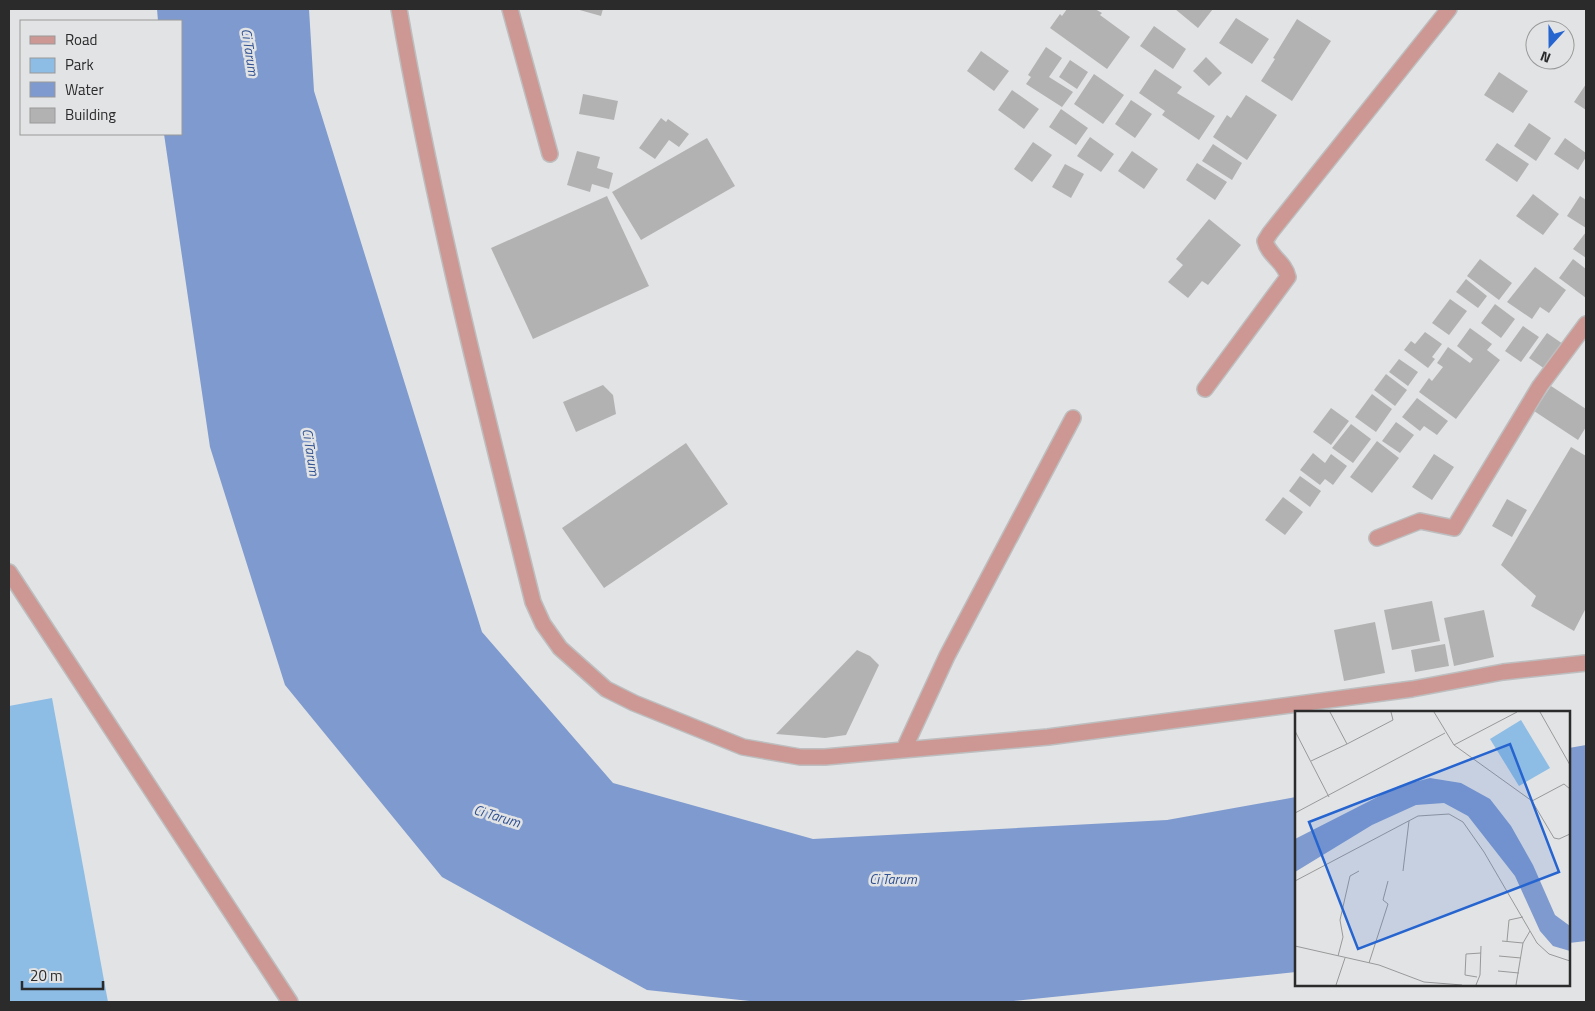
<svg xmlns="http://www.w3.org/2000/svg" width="1595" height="1011" viewBox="0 0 1595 1011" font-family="'Titillium Web',sans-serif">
  <rect width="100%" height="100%" fill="#e2e3e4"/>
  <path fill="#8dbce4" d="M52,698L108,1002H9V706Z"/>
  <path fill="#7e9ace" d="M157,9H309L314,91L482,632L613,783L813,839L1167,820L1296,797V972L1004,1002H759L647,990L442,877L285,685L210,447L164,134H181V21H158Z
    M1586,745V941L1569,943V748Z"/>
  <path fill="#b3b2b3" d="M576,9H603L601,16Z
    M1067,9H1095L1102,13L1100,15L1130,37L1107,69L1050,28L1060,14L1062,16Z
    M1175,9H1213L1198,28Z
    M1236,18L1269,39L1252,64L1219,43Z
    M1297,19L1331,41L1292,101L1261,81L1275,59L1273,58Z
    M1154,26L1186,49L1173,69L1140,46Z
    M1046,47L1062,58L1049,77L1073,92L1062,107L1026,84L1031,77L1028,75Z
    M981,51L1009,71L994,91L967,71Z
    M1206,57L1222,73L1209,86L1193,71Z
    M1070,60L1088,72L1077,89L1059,77Z
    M1155,69L1182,87L1177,93L1215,116L1199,140L1162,115L1165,111L1139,93Z
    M1499,72L1528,91L1513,113L1484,95Z
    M1094,74L1124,95L1103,124L1074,104Z
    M1586,84V110L1574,102Z
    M1012,90L1039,109L1024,129L998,110Z
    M583,94L618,101L614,120L579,114Z
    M1246,95L1277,115L1247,160L1213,137L1227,115L1231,118Z
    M1131,100L1152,114L1135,138L1115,124Z
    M1061,109L1088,128L1076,145L1049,127Z
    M661,118L666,122L668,119L689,134L679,147L669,140L655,159L639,148Z
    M1529,123L1551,138L1536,161L1514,146Z
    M1090,137L1114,154L1101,172L1077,156Z
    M707,138L735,186L641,240L612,192Z
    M1565,138L1586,153V157L1578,170L1554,154Z
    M1033,142L1052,155L1032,182L1014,169Z
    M1497,143L1529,164L1517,182L1485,160Z
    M1213,144L1242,163L1232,180L1202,161Z
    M577,151L600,157L597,168L613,173L609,189L592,184L590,192L567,185Z
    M1132,151L1158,169L1144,189L1118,171Z
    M1197,163L1227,182L1215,200L1186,180Z
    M1065,164L1084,174L1071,198L1052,187Z
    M1533,194L1559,214L1543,235L1516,216Z
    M607,196L649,286L533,339L491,248Z
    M1580,196L1586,200V228L1567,216Z
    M1209,219L1241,245L1208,285L1202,281L1188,298L1168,282L1183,265L1176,259Z
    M1586,232V258L1573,249Z
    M1480,259L1512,283L1499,300L1467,276Z
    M1573,259L1586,269V298L1559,278Z
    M1535,267L1566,290L1549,313L1540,307L1532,319L1507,302Z
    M1466,279L1487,296L1478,308L1456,292Z
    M1450,299L1467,311L1449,335L1432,323Z
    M1495,304L1515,319L1501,338L1481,323Z
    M1523,326L1539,337L1521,362L1505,351Z
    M1470,328L1492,344L1487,350L1500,360L1456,419L1419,392L1429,378L1432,381L1443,367L1437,363L1448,347L1470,363L1473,359L1457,346Z
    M1425,332L1442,344L1432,357L1435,359L1428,368L1404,350L1411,341L1415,344Z
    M1547,333L1563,344L1545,369L1529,358Z
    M1399,359L1418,372L1408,386L1389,372Z
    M1386,374L1407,390L1395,406L1374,390Z
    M603,385L613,395L616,414L576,432L563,402Z
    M1551,386L1586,409V427L1578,440L1534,411Z
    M1372,394L1392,409L1376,432L1355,417Z
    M1417,398L1448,421L1437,435L1424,426L1420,431L1402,417Z
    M1331,408L1349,421L1331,445L1313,432Z
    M1396,422L1414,435L1400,453L1382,441Z
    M1351,424L1371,439L1353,463L1332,448Z
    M1377,441L1399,458L1372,493L1350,477Z
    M686,443L728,504L604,588L562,528Z
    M1571,447L1586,456V608L1574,631L1531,606L1536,596L1501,565Z
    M1313,453L1325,463L1331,454L1347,466L1333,485L1325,479L1320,485L1300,470Z
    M1434,454L1454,467L1432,500L1412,487Z
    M1300,476L1321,491L1310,507L1289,491Z
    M1283,497L1303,512L1285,535L1265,520Z
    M1507,499L1527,510L1512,537L1492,526Z
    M1432,601L1440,641L1392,650L1384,610Z
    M1484,610L1494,657L1454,666L1444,618Z
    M1375,622L1385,673L1344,681L1334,630Z
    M1445,644L1449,666L1415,672L1411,650Z
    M857,650L870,656L879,665L846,735L825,738L776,734Z"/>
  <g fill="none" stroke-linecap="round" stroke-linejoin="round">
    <defs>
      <path id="lane" d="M510,9L550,154"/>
      <path id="street" d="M399,9C434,209 484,405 533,602L543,624L560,648L606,689L634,703L743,747L800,757H825L1048,737L1412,689L1503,672L1586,663
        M1205,389L1288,277C1285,262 1268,255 1265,241L1270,233L1449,9
        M1377,538L1420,521L1454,528L1540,386L1586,324
        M9,572L290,1002
        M904,749L947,656L1073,418"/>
    </defs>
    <use href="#lane" stroke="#bdbebf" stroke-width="18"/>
    <use href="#street" stroke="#bdbebf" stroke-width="18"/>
    <use href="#lane" stroke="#cd9893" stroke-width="15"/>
    <use href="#street" stroke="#cd9893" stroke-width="15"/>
  </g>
  <g text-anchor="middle" stroke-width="5" stroke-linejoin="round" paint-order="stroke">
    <g font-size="14" font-style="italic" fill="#305192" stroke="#e2e3e4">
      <text transform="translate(250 52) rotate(81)" y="5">Ci Tarum</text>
      <text transform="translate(311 452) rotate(81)" y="5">Ci Tarum</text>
      <text transform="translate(497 816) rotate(17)" y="5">Ci Tarum</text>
      <text x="893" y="884">Ci Tarum</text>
    </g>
  </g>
  <g transform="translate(1295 711)">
    <rect width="275" height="275" fill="#e2e3e4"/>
    <path d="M226,9L255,57L224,75L195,28Z" fill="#8dbce4"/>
    <path d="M135,67L166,72L195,88L216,115L238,154L260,204L275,215V240L258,235L245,220L220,165L173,105L149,92L121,94L77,114L0,161V128L104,75Z" fill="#7e9ace"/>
    <path fill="none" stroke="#99999a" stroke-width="1" d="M35,1L52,33L98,9L96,1M139,1L159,34L237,90L259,127L264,128L275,123M245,1L275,54M0,20L34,86M159,34L222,1M16,50L52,33M237,90L269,73L275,78M0,102L150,22M108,160L114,110M0,170L123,105L154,103L168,111L189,141L242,232L254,243L275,250M207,230L228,232M212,230L214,209L228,206M0,235L84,254L129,271L167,274M43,245L48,226L45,209L55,165L64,160M204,245L226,247M74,252L93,193L88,189L93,170M203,260L224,262M182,266L170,264L171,243L186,242M41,274L50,247M181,274L185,264L186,235M221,274L228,232L235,220"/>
    <path fill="#2664d0" fill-opacity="0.15" stroke="#2664d0" stroke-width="2.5" d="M215,33L264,161L63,238L14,111Z"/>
    <rect width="275" height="275" fill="none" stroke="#2b2b2c" stroke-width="2.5"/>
  </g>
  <rect width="1595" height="1011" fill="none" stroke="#2b2b2c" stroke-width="20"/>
  <rect x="20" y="20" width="162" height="115" fill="#e2e3e4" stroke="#99999a"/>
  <rect x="30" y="36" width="25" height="8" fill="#cd9893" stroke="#99999a"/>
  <text x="65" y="45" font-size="15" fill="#2b2b2c">Road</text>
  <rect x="30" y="58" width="25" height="15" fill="#8dbce4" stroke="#99999a"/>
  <text x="65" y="70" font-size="15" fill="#2b2b2c">Park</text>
  <rect x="30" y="82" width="25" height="15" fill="#7e9ace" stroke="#99999a"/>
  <text x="65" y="95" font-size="15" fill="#2b2b2c">Water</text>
  <rect x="30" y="108" width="25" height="15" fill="#b3b2b3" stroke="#99999a"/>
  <text x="65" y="120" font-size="15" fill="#2b2b2c">Building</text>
  <g transform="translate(1550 45) rotate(201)"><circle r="24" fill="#e2e3e4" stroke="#99999a"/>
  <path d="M0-4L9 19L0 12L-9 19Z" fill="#2664d0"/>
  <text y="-8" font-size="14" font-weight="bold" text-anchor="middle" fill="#2b2b2c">N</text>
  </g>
  <path d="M22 981v8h81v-8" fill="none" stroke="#2b2b2c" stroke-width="2.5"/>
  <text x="30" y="981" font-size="15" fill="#2b2b2c" stroke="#e2e3e4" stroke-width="4" paint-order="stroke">20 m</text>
</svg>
